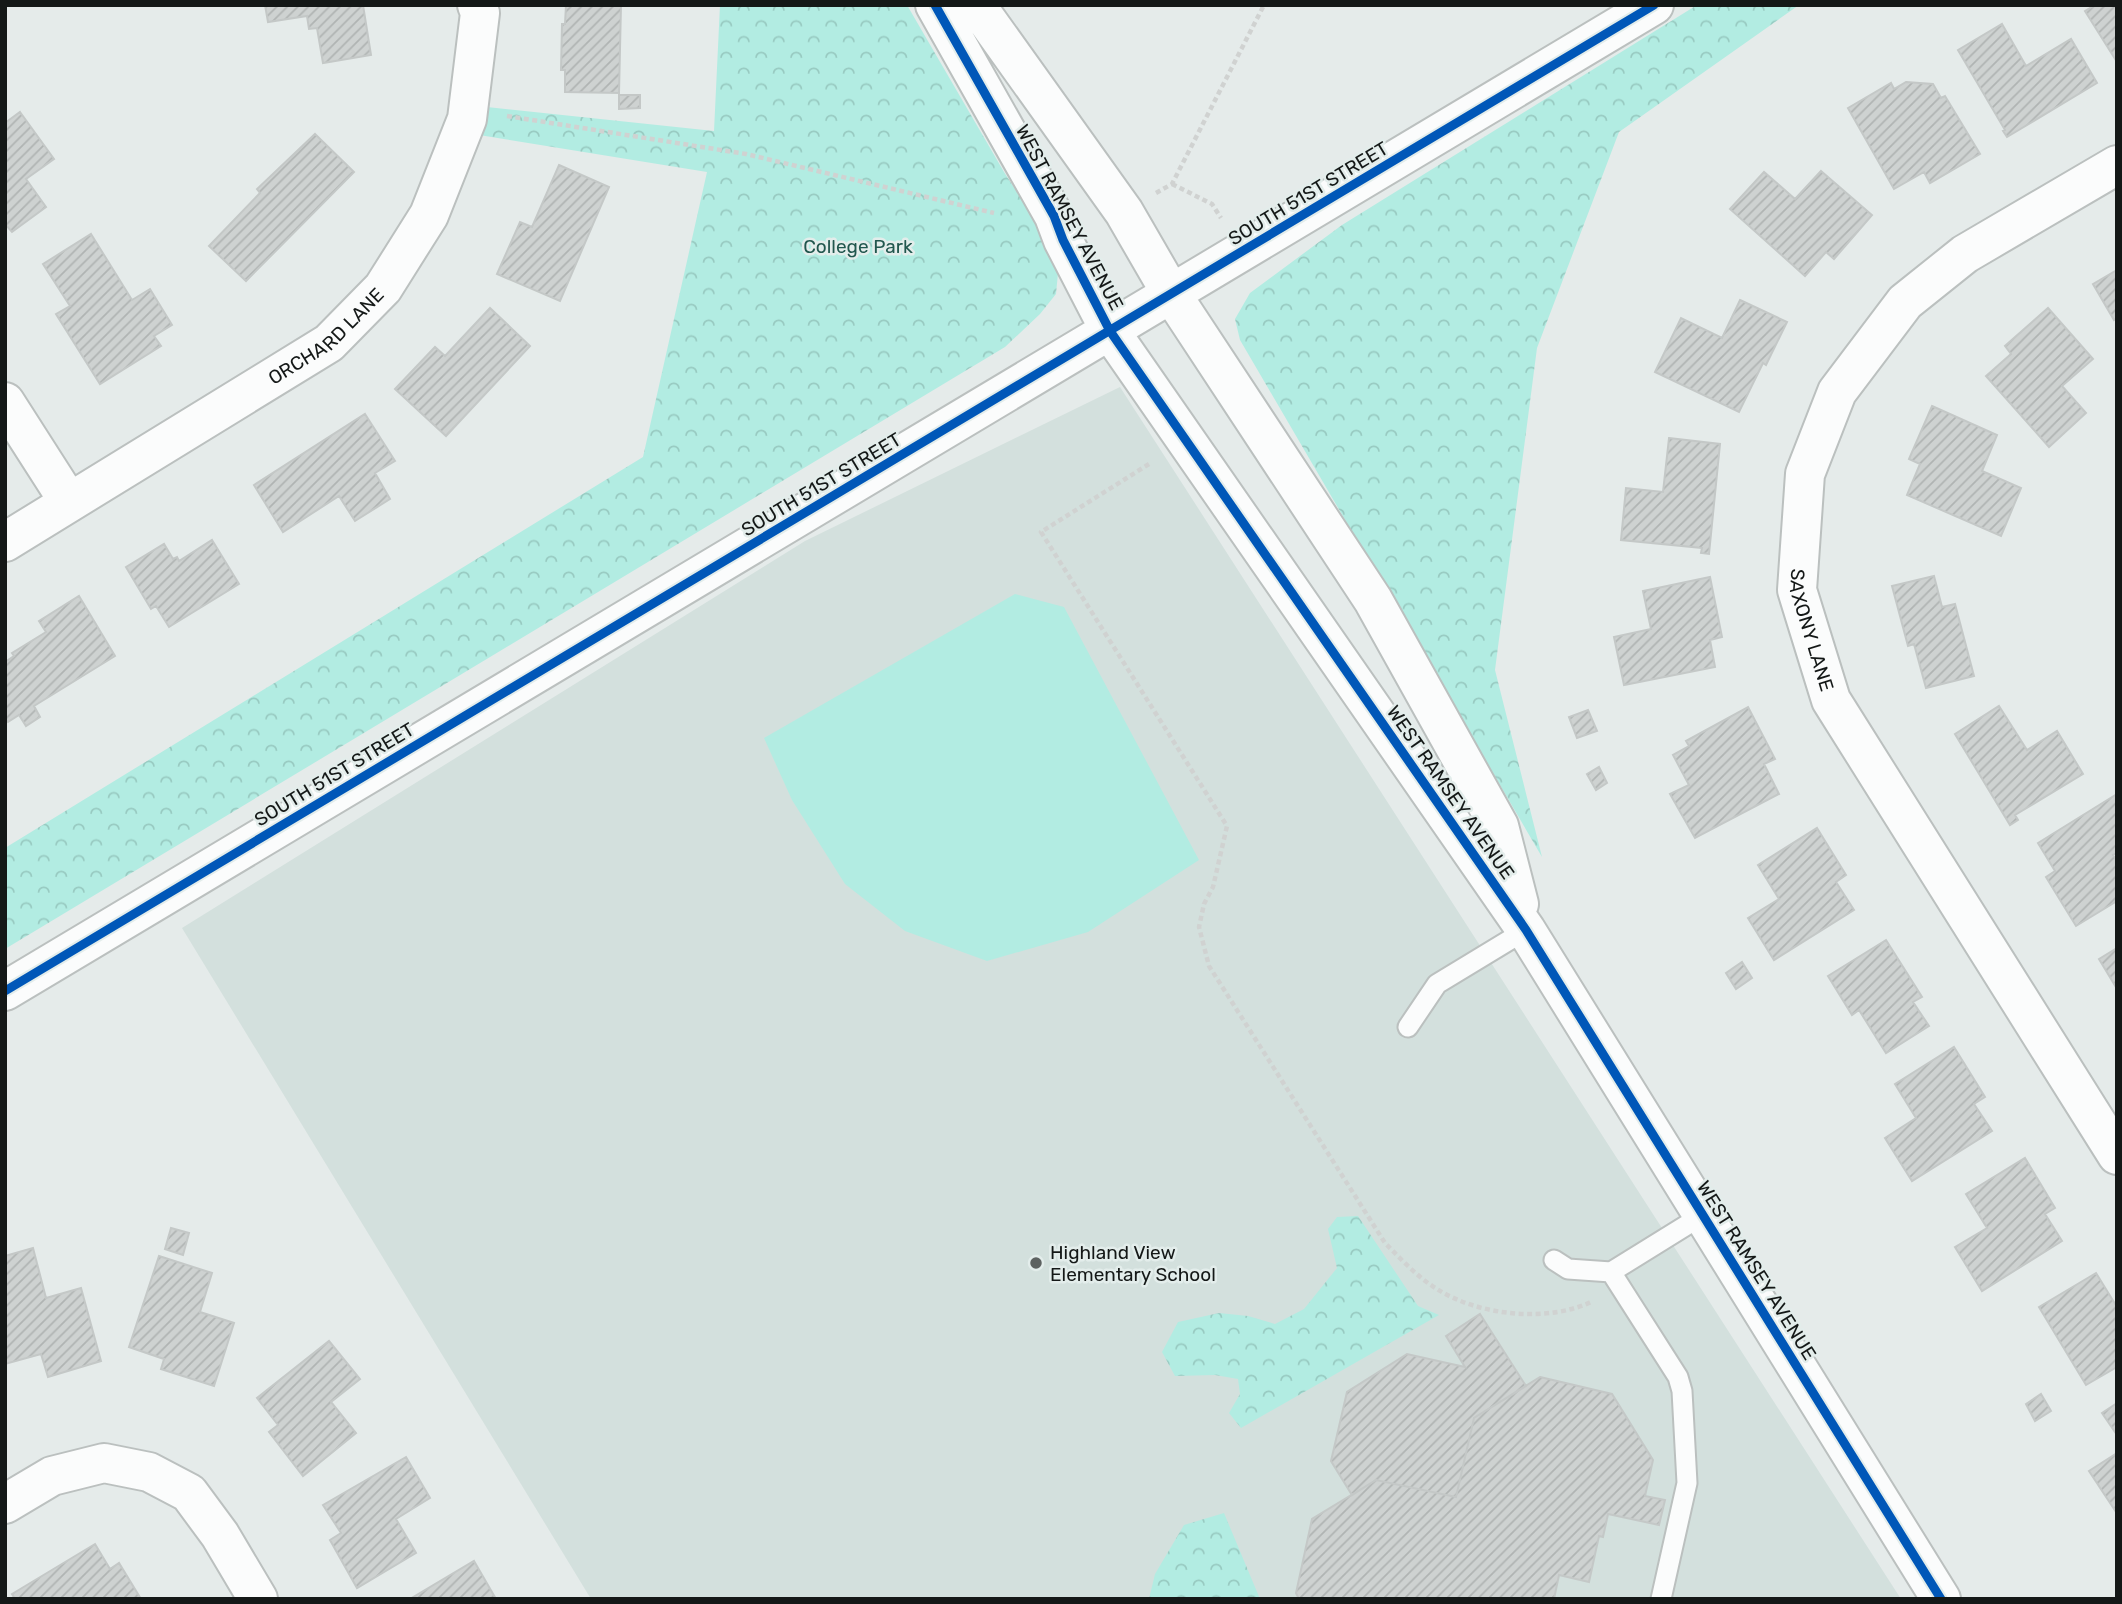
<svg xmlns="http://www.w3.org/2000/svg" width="2122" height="1604" viewBox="0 0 2122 1604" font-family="Rubik,sans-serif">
  <defs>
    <pattern id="forest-crowns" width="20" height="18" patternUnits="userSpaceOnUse" patternTransform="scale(1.75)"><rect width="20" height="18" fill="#b2ece2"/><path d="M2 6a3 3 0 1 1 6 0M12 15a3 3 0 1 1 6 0" fill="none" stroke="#98cac1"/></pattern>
    <pattern id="building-hatch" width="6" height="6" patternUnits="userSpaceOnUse" patternTransform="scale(1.75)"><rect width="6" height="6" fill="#ced2d1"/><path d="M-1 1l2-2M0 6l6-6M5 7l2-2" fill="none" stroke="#b0b4b3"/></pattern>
  </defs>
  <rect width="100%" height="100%" fill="#e5ebea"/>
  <path fill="#d3e0dd" d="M1120,387L1901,1599H591L182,928L805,541Z"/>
  <path fill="url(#forest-crowns)" d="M720,5H907L1004,172L1048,240L1058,273L1056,294L1040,314L1005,347L5,949V848L643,457L707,172L479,135L487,107L714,131Z
    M1697,5H1799L1619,132L1537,348L1495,670L1542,857L1240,340L1235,319L1250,293L1342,225Z
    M1358,1216L1418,1306L1439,1315L1241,1428L1229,1413L1240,1394L1238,1379L1215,1375L1175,1376L1162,1352L1178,1322L1219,1313L1248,1316L1275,1324L1304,1309L1337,1268L1328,1229L1337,1217Z
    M1224,1513L1260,1599H1149L1155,1574L1184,1525Z"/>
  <path fill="#b2ece2" d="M1015,594L1064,607L1199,860L1088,932L987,961L905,931L845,884L792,800L764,738Z"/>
  <path fill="url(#building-hatch)" stroke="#c4c8c7" stroke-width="2" d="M265,5H363L371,55L323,63L317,28L309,29L307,16L268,22Z
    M566,5H621L619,93L565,92V70H561L562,24H565Z
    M2095,5H2117V62L2085,11Z
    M2002,24L2026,66L2071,39L2097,83L2007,137L2003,131L2005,130L1958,50Z
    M1906,82L1933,84L1941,98L1945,96L1980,154L1930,183L1924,172L1894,189L1848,108L1891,83L1894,89Z
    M619,95H640V108L619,109Z
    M20,112L54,159L26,179L46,207L12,232L5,224V123Z
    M315,134L354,172L246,281L209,246L260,193L257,189Z
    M559,165L609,187L560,301L497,274L520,222L532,227Z
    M1821,171L1872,215L1834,259L1826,252L1805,276L1730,209L1764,172L1795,199Z
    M91,234L132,300L150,289L172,325L154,336L161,346L100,384L56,314L70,306L43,264Z
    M2117,270V318L2114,320L2093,284Z
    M1740,300L1787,322L1766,365L1763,363L1739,412L1655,372L1681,318L1722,338Z
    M490,308L530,346L446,436L395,389L435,347L445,356Z
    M2048,308L2093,359L2062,386L2086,413L2049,447L1986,376L2011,354L2005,346Z
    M1932,406L1997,435L1982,471L2021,488L2001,536L1907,495L1920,464L1909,459Z
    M365,414L395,461L375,473L390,499L355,521L339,496L283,532L254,485Z
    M1669,438L1720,444L1709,554L1701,553L1702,548L1621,540L1626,488L1663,492Z
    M212,540L239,584L169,627L156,606L151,609L126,567L164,544L173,559L177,557L179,561Z
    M1934,576L1942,607L1955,604L1974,676L1926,688L1914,644L1908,646L1892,586Z
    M1710,577L1722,637L1710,640L1715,667L1624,685L1614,637L1651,629L1643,591Z
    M79,596L115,656L34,706L40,717L26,726L19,715L8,722L5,718V662L14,656L12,653L46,632L39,621Z
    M1999,706L2027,750L2057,731L2083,774L2015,815L2018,820L2010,825L1955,734Z
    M1748,707L1775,759L1764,764L1779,794L1695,838L1670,794L1689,785L1673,755L1689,746L1686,741Z
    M1588,710L1597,731L1577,738L1569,717Z
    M1599,767L1607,783L1596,790L1587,774Z
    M2117,794V853L2113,855L2117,861V901L2076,926L2046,877L2055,871L2038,843Z
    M1817,828L1846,875L1836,882L1854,910L1774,960L1748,918L1779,899L1758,865Z
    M1886,940L1922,997L1913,1002L1929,1026L1886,1053L1859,1010L1852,1015L1828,976Z
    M2117,948V989L2099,959Z
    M1742,962L1752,978L1736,989L1726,973Z
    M1954,1047L1985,1097L1974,1104L1992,1131L1912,1181L1885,1138L1916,1118L1895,1084Z
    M2025,1158L2055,1208L2045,1214L2062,1241L1982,1291L1955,1247L1987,1228L1966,1194Z
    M171,1228L189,1233L183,1255L165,1249Z
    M33,1248L46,1298L81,1288L101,1361L48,1377L41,1354L5,1364V1256Z
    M159,1256L212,1273L200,1312L234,1323L214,1386L161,1369L164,1359L129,1347Z
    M2096,1273L2117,1307V1367L2086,1385L2039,1307Z
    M1480,1314L1526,1386L1474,1418L1456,1497L1376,1480L1352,1495L1331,1461L1347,1392L1407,1354L1465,1367L1446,1336Z
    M329,1341L360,1379L331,1402L356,1433L303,1476L269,1432L278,1425L257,1398Z
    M1540,1377L1612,1394L1653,1460L1645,1496L1665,1500L1659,1525L1608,1514L1603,1537L1599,1536L1589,1582L1559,1575L1554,1599H1299L1296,1593L1312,1519L1376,1480L1456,1497L1474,1418Z
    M2041,1394L2051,1411L2035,1421L2026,1404Z
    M2117,1403V1435L2102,1413Z
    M2117,1453V1511L2116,1512L2089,1471Z
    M406,1457L430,1498L396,1519L416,1553L357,1588L330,1540L341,1533L323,1505Z
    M95,1544L110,1569L119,1563L141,1599H15L12,1594Z
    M474,1561L496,1599H410Z"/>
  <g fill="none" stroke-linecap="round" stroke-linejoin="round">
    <defs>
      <path id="service" d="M1408,1027L1437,984L1526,930
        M1554,1260L1568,1269L1611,1272L1703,1215
        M1611,1272L1678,1377L1682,1391L1687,1483L1661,1599"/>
      <g id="minor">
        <path id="s1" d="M2117,165L1965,254L1905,302L1837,392L1805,474L1797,590L1831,700L2117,1155"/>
        <path d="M5,402L69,502"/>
        <path id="s2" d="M5,542L329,343L383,288L429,215L467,119L480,13L477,5"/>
        <path d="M5,1504L52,1476L104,1463L149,1472L189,1493L220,1535L258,1599"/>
      </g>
      <path id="tertiary" d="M935,5L1054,216L1063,240L1110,331L1526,930L1941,1599
        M976,5L1124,212L1172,295L1373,600L1499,826L1519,904
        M5,991L1654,5"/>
    </defs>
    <use href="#service" stroke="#bbc0bf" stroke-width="23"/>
    <use href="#minor" stroke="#bbc0bf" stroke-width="42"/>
    <use href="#tertiary" stroke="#bbc0bf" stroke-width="42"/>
    <path stroke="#d0d2d1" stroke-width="4.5" stroke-dasharray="5 3.5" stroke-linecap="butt" d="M507,116L746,154L994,213
      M1172,184L1212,204L1221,218
      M1156,193L1172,184L1264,5
      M1149,464L1041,532L1227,826L1213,887L1204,904L1199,927L1209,966L1385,1243C1401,1259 1417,1277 1437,1289C1479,1316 1549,1323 1593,1301"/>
    <use href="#service" stroke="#fbfcfc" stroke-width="19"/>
    <use href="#minor" stroke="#fbfcfc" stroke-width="38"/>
    <use href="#tertiary" stroke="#fbfcfc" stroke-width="38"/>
    <defs>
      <path id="cycleway" d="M935,5L1054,216L1063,240L1110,331L1526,930L1941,1599
        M5,991L1654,5"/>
    </defs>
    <use href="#cycleway" stroke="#e3edeb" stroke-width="13"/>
    <use href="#cycleway" stroke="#0057b8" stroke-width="9"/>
  </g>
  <circle fill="#5d6261" stroke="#e3edeb" stroke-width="2.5" cx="1036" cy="1263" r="7"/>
  <g text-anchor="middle" stroke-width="5" stroke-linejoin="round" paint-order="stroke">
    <g font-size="19" fill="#141817" stroke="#e3edeb">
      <text transform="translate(1308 193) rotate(-31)" y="7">SOUTH 51ST STREET</text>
      <text transform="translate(1070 217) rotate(62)" y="7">WEST RAMSEY AVENUE</text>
      <text dy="7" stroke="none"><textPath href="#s2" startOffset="382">ORCHARD LANE</textPath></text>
      <text transform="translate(821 484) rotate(-31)" y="7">SOUTH 51ST STREET</text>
      <text dy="7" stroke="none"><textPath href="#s1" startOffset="612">SAXONY LANE</textPath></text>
      <text transform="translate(334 774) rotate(-31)" y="7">SOUTH 51ST STREET</text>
      <text transform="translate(1451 792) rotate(55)" y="7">WEST RAMSEY AVENUE</text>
      <text transform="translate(1757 1270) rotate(58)" y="7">WEST RAMSEY AVENUE</text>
    </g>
    <g font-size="19" fill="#21574e" stroke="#e3edeb">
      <text x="858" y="253">College Park</text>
    </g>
    <g font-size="19" fill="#141817" stroke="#e3edeb" text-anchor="start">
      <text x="1050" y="1259">Highland View<tspan x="1050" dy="22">Elementary School</tspan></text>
    </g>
  </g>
  <rect width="2122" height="1604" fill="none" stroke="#141817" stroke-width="14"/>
</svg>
